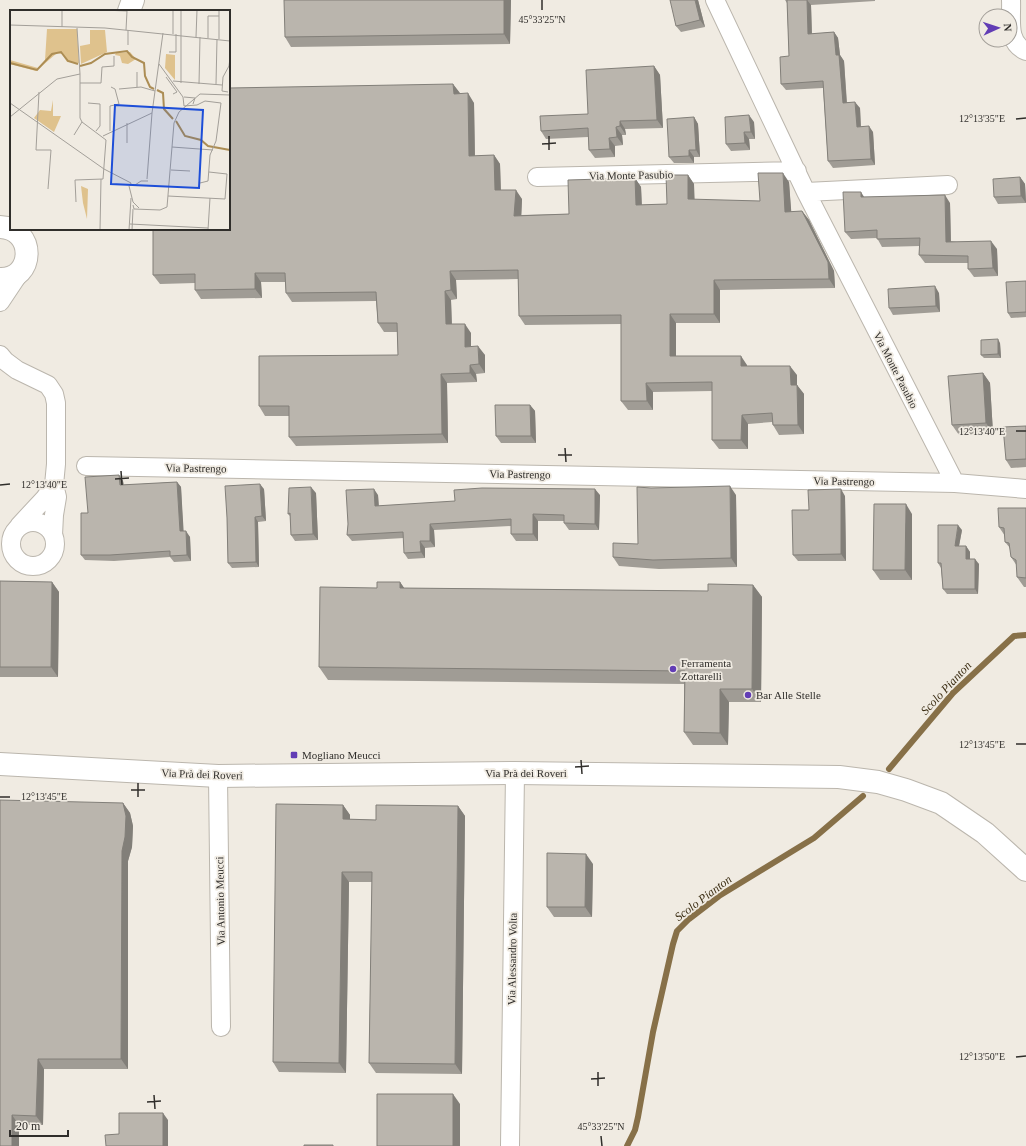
<svg xmlns="http://www.w3.org/2000/svg" width="1026" height="1146" viewBox="0 0 1026 1146" font-family="Georgia,serif">
  <rect width="100%" height="100%" fill="#f0ebe2"/>
  <g fill="none" stroke-linecap="round" stroke-linejoin="round">
    <path stroke="#877048" stroke-width="6" d="M889,769L953,693L1014,636L1026,635
      M627,1146L635,1130L638,1117L653,1032L673,944L677,931L689,919L719,896L814,838L863,796"/>
    <defs>
      <path id="street" d="M715,0L806,192L955,483L1026,489
        M1011,0C1012,18 1006,43 1026,51
        M537,177L797,171
        M806,192L948,185
        M0,302L22,269
        M0,355L5,361L17,370L48,385L54,394L56,403V464L54,485
        M86,466L955,483
        M11 544a22 22 0 1 1 44 0a22 22 0 1 1-44 0Z
        M19,526L45,498L54,485L57,497L54,515L53,535
        M218,776L221,1027
        M510,1146L515,773"/>
      <path id="secondary" d="M129,11L133,0
        M0,227C36,228 35,280 0,279
        M0,764L218,776L515,773L839,777L878,782L906,790L941,803L985,833L1026,870"/>
    </defs>
    <use href="#street" stroke="#bbb6ad" stroke-width="20"/>
    <use href="#secondary" stroke="#bbb6ad" stroke-width="24"/>
    <use href="#street" stroke="#fff" stroke-width="18"/>
    <use href="#secondary" stroke="#fff" stroke-width="22"/>
  </g>
  <path fill="#a09c95" d="M511,0L510,44L291,47L285,37Z
    M698,0L705,27L681,32L676,26Z
    M785,0H875V1L811,5L812,34L834,32L838,38L840,55L844,61L847,102L860,108L861,127L873,132L875,165L833,168L828,161L823,88L786,90L781,84L789,56L787,3Z
    M654,66L660,75L663,128L625,129L626,135H622L623,145L615,146V157L595,158L589,150L588,137L546,139L541,131L588,114Z
    M453,84L460,94L474,103L475,156L494,155L500,164L501,190L522,199L521,215L569,214L635,178L641,187L642,205L667,204L688,175L694,184V200L760,201L789,182L791,212L802,211L809,220L834,271L835,288L720,290V323H676V356L747,365V366L797,375V385L804,394V434L779,435L773,425L772,422L748,424V449H719L712,440V391L653,392V410H628L621,401V324L525,325L519,316L518,279L456,280L457,299L451,300L452,324L471,333V347L485,355V373L476,374L477,382L447,383L448,443L296,446L289,437V416H265L259,406L398,355L397,332H384L378,323L376,301L292,302L286,293L285,282H261L262,298L201,299L195,290V283L160,284L153,275Z
    M694,117L698,124L700,157H694V163H674L669,157Z
    M754,122L755,139H749L750,150L731,151L726,144Z
    M1020,177L1025,184L1026,203L998,204L994,197Z
    M864,197L950,203L951,241L997,249L998,276L974,277L968,269V263H925L919,255L920,246L882,247L877,238L851,239L845,232Z
    M1026,281V317L1011,318L1008,313Z
    M939,293L940,312L893,315L889,308Z
    M1000,343L1001,358H984L981,355Z
    M983,373L990,383L993,433L959,435L952,425Z
    M530,405L535,411L536,443H501L496,436Z
    M1026,426V467L1011,468L1006,460Z
    M119,475L123,481L124,485L177,482L181,487L183,531L190,537L191,561L174,562L170,557L114,561L85,560L81,555L88,513Z
    M264,489L266,521L258,522L259,567L232,568L228,563L227,518Z
    M316,493L318,540L295,541L291,535L290,516L288,514Z
    M378,495L379,506L600,495L599,530H569L564,523V521H538V541H516L511,534V526L434,530L435,547L425,548V558L408,559L404,553V538L352,541L347,535Z
    M736,495L737,567L659,569L619,566L613,557Z
    M845,496L846,561H798L793,555Z
    M1026,508V587H1024L1017,577V566L1011,557L1010,548L1005,542V536L999,527Z
    M912,514V580H880L873,570Z
    M962,530L959,546H966L970,552V559L979,564L978,594H947L943,589L941,568L938,563Z
    M0,581L52,582L59,592L58,677H0Z
    M400,582L404,588L708,591L753,585L762,597L761,702H729L728,745H693L684,732V684L328,680L319,667Z
    M123,803L130,813L133,826L132,847L128,861V1069H44L43,1125H19L0,1146Z
    M343,805L350,815V819L376,820L458,806L465,816L462,1074L376,1073L369,1063L372,882H349L346,1073L279,1072L273,1062Z
    M593,864L592,917H554L547,907Z"/>
  <path fill="#827f79" d="M504,0H511L510,44L504,34Z
    M695,0H698L705,27L700,20Z
    M807,0L811,5L812,40L808,34Z
    M834,32L838,38L840,55L844,61L847,109L843,103L836,55Z
    M654,66L660,75L663,128L657,120Z
    M453,84L460,93V103L454,94Z
    M468,93L474,103L475,165L469,156Z
    M855,102L860,108L861,133L857,127Z
    M749,115L754,122L755,139L751,132Z
    M694,117L698,124L700,157L696,150Z
    M620,121L625,129L626,135L620,126Z
    M869,126L873,132L875,165L871,159Z
    M616,127L622,135L623,145L617,137Z
    M744,132L749,139L750,150L745,143Z
    M609,138L615,146V157L610,149Z
    M689,150L694,157V163L689,156Z
    M494,155L500,164L501,199L495,190Z
    M783,173L789,182L792,221L785,212Z
    M688,175L694,184L695,208L688,199Z
    M1020,177L1025,184L1026,203L1021,196Z
    M635,178L641,187L642,214L636,205Z
    M516,190L522,199L521,225L514,216Z
    M861,192L866,200L861,197Z
    M945,195L950,203L951,249L946,242Z
    M802,211L809,220L834,271L835,288L829,279Z
    M991,241L997,249L998,276L993,268Z
    M450,271L456,280L457,299L451,290Z
    M255,273L261,282L262,298L255,289Z
    M714,280L720,290V323L714,314Z
    M935,286L939,293L940,312L936,306Z
    M445,291L451,300L452,333L446,324Z
    M670,314L676,323V365L670,356Z
    M465,324L471,333V356L465,347Z
    M998,339L1000,343L1001,358L998,354Z
    M478,346L485,355V373L479,364Z
    M741,356L747,365V375L741,366Z
    M470,365L476,374L477,382L470,373Z
    M790,366L797,375V394L791,385Z
    M983,373L990,383L993,433L986,423Z
    M441,374L447,383L448,443L442,434Z
    M646,383L653,392V410L647,401Z
    M797,385L804,394V434L798,425Z
    M530,405L535,411L536,443L531,436Z
    M742,415L748,424V449L741,440Z
    M119,475L123,481L124,491L120,485Z
    M177,482L181,487L184,537L180,531Z
    M260,484L264,489L266,521L262,516Z
    M730,486L736,495L737,567L731,558Z
    M311,487L316,493L318,540L313,534Z
    M374,489L378,495L379,513L375,506Z
    M595,489L600,495L599,530L595,524Z
    M841,489L845,496L846,561L841,554Z
    M906,504L912,514V580L905,570Z
    M533,514L538,521V541L533,534Z
    M255,517L258,522L259,567L256,562Z
    M430,524L434,530L435,547L430,541Z
    M958,525L962,530L958,551L955,546Z
    M186,531L190,537L191,561L187,555Z
    M420,541L425,548V558L421,552Z
    M966,546L970,552V564L966,559Z
    M975,559L979,564L978,594L975,589Z
    M52,582L59,592L58,677L51,667Z
    M400,582L409,595L400,588Z
    M753,585L762,597L761,702L752,689Z
    M720,689L729,702L728,745L720,733Z
    M123,803L130,813L133,826L132,847L128,861V1069L121,1059L122,851Z
    M343,805L350,815V829L343,819Z
    M458,806L465,816L462,1074L455,1064Z
    M586,854L593,864L592,917L585,907Z
    M342,872L349,882L346,1073L339,1063Z
    M38,1059L44,1069L43,1125L36,1116Z
    M453,1094L460,1104V1146H453Z
    M163,1113L168,1120V1146H163Z
    M12,1115L19,1125V1146H12Z"/>
  <path fill="#bab5ad" stroke="#827f79" d="M284,0H504V34L285,37Z
    M670,0H695L700,20L676,26Z
    M787,0H807L808,34L834,32L836,55H839L843,103L855,102L857,127L869,126L871,159L828,161L823,81L781,84L780,57L789,56Z
    M654,66L657,120L620,121V126L616,127L617,137L609,138L610,149L589,150L588,128L541,131L540,116L588,114L586,70Z
    M453,84L454,94L468,93L469,156L494,155L495,190H516L514,216L569,214L568,180L635,178L636,205L667,204L666,175H688V199L760,201L758,173H783L785,212L802,211L828,262L829,279L714,280V314H670V356H741V366H790L791,385H797L798,425H773L772,413L742,415L741,440H712V382L646,383L647,401H621V315L519,316L518,270L450,271L451,290L445,291L446,324H465V347L478,346L479,364L470,365V373L441,374L442,434L289,437V406H259V356L398,355L397,323H378L376,292L286,293L285,273H255V289L195,290V274L153,275V229H229V88Z
    M749,115L751,132H744L745,143L726,144L725,117Z
    M694,117L696,150H689V156L669,157L667,119Z
    M1020,177L1021,196L994,197L993,179Z
    M843,192H861V197L945,195L946,242L991,241L993,268L968,269V256L919,255L920,238L877,239V230L845,232Z
    M1026,281V312L1008,313L1006,282Z
    M935,286L936,306L889,308L888,289Z
    M998,339V354L981,355V340Z
    M983,373L986,423L952,425L948,376Z
    M495,405H530L531,436H496Z
    M1026,426V459L1006,460L1003,427Z
    M119,475L120,485L177,482L180,531H186L187,555L170,556V551L110,555H81V513H88L85,477Z
    M260,484L262,516L255,517L256,562L228,563L227,518L225,486Z
    M730,486L731,558L653,560L613,557V543L638,544L637,487L651,488Z
    M311,487L313,534L291,535L290,513L288,514L289,488Z
    M482,488L595,489V524L564,523V515L533,514V534H511V519L430,524V541H420L421,552L404,553L403,532L347,535L348,524L346,490L374,489L375,506L455,501L454,490Z
    M841,489V554L793,555L792,510H809L808,490Z
    M874,504H906L905,570H873Z
    M998,508H1026V578L1017,577L1016,560L1011,557L1009,543L1005,542L1004,528L999,527Z
    M938,525H958L955,546H966V559H975V589H943L941,563H938Z
    M0,581L52,582L51,667H0Z
    M377,582H400V588L708,591V584L753,585L752,689H720V733L684,732L685,671L319,667L320,587L377,588Z
    M0,800L123,803L126,816L125,837L122,851L121,1059H38L36,1116L12,1115V1146H0Z
    M276,804L343,805V819L376,820V805L458,806L455,1064L369,1063L372,872H342L339,1063L273,1062Z
    M547,853L586,854L585,907H547Z
    M377,1094H453V1146H377Z
    M119,1113H163V1146H106L105,1135L119,1134Z
    M304,1145H333V1146H304Z"/>
  <path fill="none" stroke="#302e2b" stroke-width="1.5" d="M542,0V10M1016,119L1026,118M549,136V150M542,144L556,143M1016,431H1026M565,448L566,462M558,455H572M121,471L122,485M115,479L129,478M0,485L10,484M1016,744H1026M581,760L582,774M575,767L589,766M138,783V797M131,790H145M0,797H10M1016,1057L1026,1056M598,1072V1086M591,1079L605,1078M154,1095L155,1109M147,1102L161,1101M601,1136L602,1146"/>
  <g fill="#623db5" stroke="#f0ebe2" stroke-width="1.5">
    <circle cx="673" cy="669" r="4"/>
    <circle cx="748" cy="695" r="4"/>
    <rect x="290" y="751" width="8" height="8" rx="2"/>
  </g>
  <g text-anchor="middle" stroke-width="3.5" stroke-linejoin="round" paint-order="stroke">
    <g font-size="11" fill="#302e2b" stroke="#f0ebe2">
      <text transform="translate(631 175) rotate(-1)" y="4">Via Monte Pasubio</text>
      <text transform="translate(896 370) rotate(63)" y="4">Via Monte Pasubio</text>
      <text transform="translate(196 468) rotate(1)" y="4">Via Pastrengo</text>
      <text transform="translate(520 474) rotate(1)" y="4">Via Pastrengo</text>
      <text transform="translate(844 481) rotate(1)" y="4">Via Pastrengo</text>
      <text x="526" y="777">Via Prà dei Roveri</text>
      <text transform="translate(202 774) rotate(2)" y="4">Via Prà dei Roveri</text>
      <text transform="translate(220 901) rotate(-91)" y="4">Via Antonio Meucci</text>
      <text transform="translate(512 959) rotate(-89)" y="4">Via Alessandro Volta</text>
    </g>
    <g font-size="11" fill="#302e2b" stroke="#f0ebe2" text-anchor="start">
      <text x="681" y="667">Ferramenta<tspan x="681" dy="13">Zottarelli</tspan></text>
      <text x="756" y="699">Bar Alle Stelle</text>
      <text x="302" y="759">Mogliano Meucci</text>
    </g>
    <g font-size="12" font-style="italic" fill="#3b2d13" stroke="#f0ebe2">
      <text transform="translate(946 688) rotate(-47)" y="4">Scolo Pianton</text>
      <text transform="translate(703 898) rotate(-37)" y="4">Scolo Pianton</text>
    </g>
  </g>
  <g transform="translate(10 10)">
    <rect width="220" height="220" fill="#f0ebe2"/>
    <path d="M37,19H67L69,53L57,52L52,44L47,43L26,61L0,54V50L28,58L35,50ZM80,20H95L97,42L71,54L70,36L80,34ZM120,42L126,49L118,54L112,53L110,46L105,45L106,43ZM156,44L165,45V70L155,58ZM43,90V106H51L44,122L24,108L30,100L41,101ZM71,176L78,179L77,209L73,193Z" fill="#dfc28d"/>
    <path fill="none" stroke="#ac8d54" stroke-width="2" d="M0,53L27,60L42,44L51,42L58,51L68,54M70,56L81,53L95,44L117,41L122,47L134,53L135,66L140,77L144,79M147,80L153,83L154,99L163,109M166,111L175,126L191,130L198,136L220,140"/>
    <path fill="none" stroke="#a39f99" stroke-width="1" d="M52,0V17M93,0L117,1M0,15L95,18L220,31M116,20L117,1M118,20V35M163,24V0M186,27L187,0M198,28V6H209M209,29V0M159,42H166V24M149,54L173,87L174,96L187,95L195,91L211,93L206,131L200,145L198,171L190,173M70,64V108L72,112M156,67L167,82L163,84M163,71L212,75M70,73H91L92,57L104,56V46M171,73V0M189,74L190,27M206,74L207,29M127,77V62M109,79L131,77L145,81M29,82L26,140H41L38,179M218,82L212,81L213,67L219,56L220,48M174,87L185,88L183,94M0,93L94,159L121,173L120,176M78,93L90,94V116L86,121M0,107L47,69L70,64L67,18M100,121V96L109,94L105,79L101,77M64,125L72,112L96,130L93,169L65,170L66,192M93,126L142,103L153,23M117,133V113M162,137L203,140M161,160L180,161M137,169L142,103M125,175L131,171H138M119,176L123,192L129,198M158,186L215,189L217,164L199,162M123,195L124,199L150,200L157,197L164,113L169,102L190,84L220,85M120,214L198,218M90,220L91,169M119,220L121,188M122,220L123,199M198,220L200,188"/>
    <path fill="#1d4ed8" fill-opacity="0.15" stroke="#1d4ed8" stroke-width="2" d="M105,95L193,100L189,178L101,174Z"/>
    <rect width="220" height="220" fill="none" stroke="#302e2b" stroke-width="2"/>
  </g>
  <g font-size="10" text-anchor="middle" fill="#302e2b" stroke="#f0ebe2" stroke-width="3.5" stroke-linejoin="round" paint-order="stroke">
    <text x="542" y="23">45°33'25"N</text>
    <text x="982" y="122">12°13'35"E</text>
    <text x="982" y="435">12°13'40"E</text>
    <text x="44" y="488">12°13'40"E</text>
    <text x="982" y="748">12°13'45"E</text>
    <text x="44" y="800">12°13'45"E</text>
    <text x="982" y="1060">12°13'50"E</text>
    <text x="601" y="1130">45°33'25"N</text>
  </g>
  <g transform="translate(998 28) rotate(87)"><circle r="19" fill="#f0ebe2" stroke="#a39f99"/>
  <path d="M0-3L7 15L0 10L-7 15Z" fill="#623db5"/>
  <text y="-6" font-size="11" font-weight="bold" text-anchor="middle" fill="#302e2b">N</text>
  </g>
  <path d="M10 1130v6h58v-6" fill="none" stroke="#302e2b" stroke-width="2"/>
  <text x="16" y="1130" font-size="12" fill="#302e2b" stroke="#f0ebe2" stroke-width="3" paint-order="stroke">20 m</text>
</svg>
